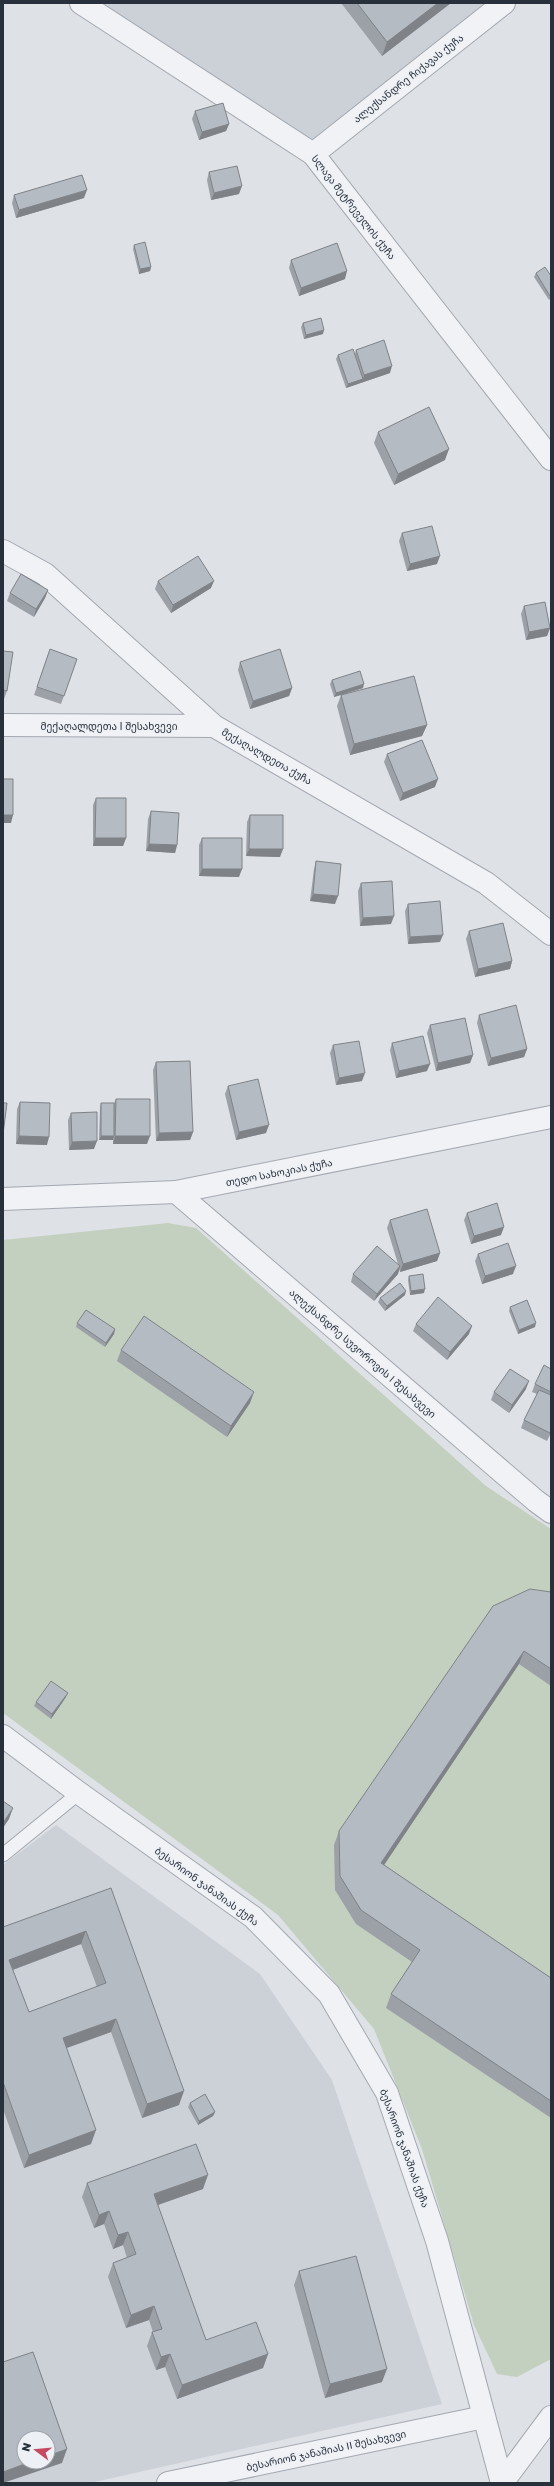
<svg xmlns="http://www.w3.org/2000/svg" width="554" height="2486" viewBox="0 0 554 2486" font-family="'Golos Text','Noto Sans Georgian',sans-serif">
  <rect width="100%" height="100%" fill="#dee1e6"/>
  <path fill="#ccd1d8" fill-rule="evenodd" d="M91,3H504L313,154Z
    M56,1825L260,1974L332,2080L442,2404L90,2483H3V1865ZM24,2438H48V2462H24Z"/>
  <path fill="#c4d0bf" d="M168,1223L196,1228L486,1486L551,1529V2359L517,2377L497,2374L474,2325L422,2149L374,2029L278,1915L3,1713V1240Z"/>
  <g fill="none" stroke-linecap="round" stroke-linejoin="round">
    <defs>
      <path id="service" d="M3,1855L79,1793"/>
      <path id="minor" d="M81,3L313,154L551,459
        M313,154L504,3
        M3,551L45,574L214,726L486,883L551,934
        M3,725L214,726
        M176,1192L536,1501L551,1512
        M168,2483L484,2417
        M502,2483L551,2417"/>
      <path id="tertiary" d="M3,1199L176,1192L551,1117
        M3,1736L79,1793L253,1917L329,1994L387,2093L437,2241L502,2483"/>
    </defs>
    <use href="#service" stroke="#a4a8b0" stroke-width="15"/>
    <use href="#minor" stroke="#a4a8b0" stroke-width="24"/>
    <use href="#tertiary" stroke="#a4a8b0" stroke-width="24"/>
    <use href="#service" stroke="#f0f2f5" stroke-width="13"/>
    <use href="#minor" stroke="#f0f2f5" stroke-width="22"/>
    <use href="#tertiary" stroke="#f0f2f5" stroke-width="22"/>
  </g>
  <path fill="#9ca1a8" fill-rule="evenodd" d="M341,3H451L382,56Z
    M195,111L229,124L226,131L199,140L192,119Z
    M209,172L239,194L211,200L207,180Z
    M14,195L84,198L16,218L12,203Z
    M134,245L151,267L150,271L139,274L133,249Z
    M291,260L345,279L299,296L289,268Z
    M536,273L551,276V298L549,300L534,277Z
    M303,323L323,334L304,339L301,327Z
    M356,350L390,373L346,388L336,359L338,355L355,354Z
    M378,432L445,460L394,485L374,443Z
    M402,533L437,564L407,571L399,541Z
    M158,581L211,588L171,613L155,589Z
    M48,590L45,598L34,617L7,601L10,593Z
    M524,606L550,628L547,636L526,640L521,614Z
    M50,649L77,659L61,704L34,695Z
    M3,651L7,691L4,699H3Z
    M240,662L292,688L289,696L250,709L238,670Z
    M332,680L363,688L334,697L330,684Z
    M341,695L427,725L422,736L350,755L337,706Z
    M387,754L435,787L400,801L384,762Z
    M96,798L126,838L123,846H93V805Z
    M151,811L177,845L175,853L146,851L148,819Z
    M250,815L280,857L246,856L247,822Z
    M202,838L239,877L199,876V845Z
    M316,861L335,904L310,901L314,869Z
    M361,883L391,924L360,926L358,891Z
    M408,904L440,942L408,944L405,911Z
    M469,931L512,961L510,969L475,977L466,939Z
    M479,1015L527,1049L524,1057L488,1066L477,1023Z
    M430,1025L473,1055L470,1063L436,1071L427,1033Z
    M392,1043L427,1071L396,1078L390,1050Z
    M333,1045L362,1081L336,1085L330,1053Z
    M156,1062L193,1132L190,1140L156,1141L153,1070Z
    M228,1086L266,1133L236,1140L225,1094Z
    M116,1099L147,1144H113V1140H99L100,1107L101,1103H114Z
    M20,1102L47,1145L16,1144L17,1109Z
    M71,1113L94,1149L69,1150L68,1120Z
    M467,1213L501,1235L471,1244L464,1220Z
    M390,1220L440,1253L437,1261L400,1272L399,1269L398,1274L374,1301L351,1282L353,1274L398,1264L387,1228Z
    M478,1254L513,1274L482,1284L475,1261Z
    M409,1276L424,1293L410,1295L408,1280Z
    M405,1295L385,1311L378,1302L380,1298Z
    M510,1307L535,1327L518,1334L509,1311Z
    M77,1323L115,1329L114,1334L105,1347L76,1327Z
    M416,1324L469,1334L447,1360L413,1331Z
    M121,1350L250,1403L227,1437L117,1361Z
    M551,1369V1433L547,1441L521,1428L524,1420L537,1394L532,1392L535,1384Z
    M526,1389L509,1413L491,1400L494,1392Z
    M551,1592V1686L519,1664L384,1865L551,1978V2118L386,2008L391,1994L412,1962L356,1924L335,1890L334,1845L339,1831Z
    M66,1697L51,1719L34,1706L36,1702Z
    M111,1888L179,2105L142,2118L111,2032L67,2048L91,2144L24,2168L3,2109V1927ZM81,1944L97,1987L29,2012L13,1970Z
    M190,2103L215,2112L213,2116L198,2125L188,2107Z
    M87,2183L203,2189L158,2205L206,2340L268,2354L263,2368L177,2399L165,2367L156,2370L147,2346L152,2332H153L149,2320L126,2328L108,2277L113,2263L127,2258L123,2245L113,2249L104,2224L94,2228L82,2197Z
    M299,2271L382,2382L325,2398L294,2285Z"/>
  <path fill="#7f8388" d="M438,3H451L382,56L387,42Z
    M229,124L226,131L199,140L202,132Z
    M242,186L239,194L211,200L214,193Z
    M87,190L84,198L16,218L19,210Z
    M151,267L150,271L139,274L140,269Z
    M347,271L345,279L299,296L301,288Z
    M324,330L323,334L304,339L306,335Z
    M392,366L390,373L346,388L348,384L363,379L364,375Z
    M449,449L445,460L394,485L398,474Z
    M440,556L437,564L407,571L410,564Z
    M214,581L211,588L171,613L173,605Z
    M48,590L45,598L34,617L36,609Z
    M550,628L547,636L526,640L529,632Z
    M364,684L363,688L334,697L336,693Z
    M292,688L289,696L250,709L253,701Z
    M427,725L422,736L350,755L354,744Z
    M438,779L435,787L400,801L403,793Z
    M3,815H13L11,823H3Z
    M95,838H126L123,846H93Z
    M149,844L177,845L175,853L146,851Z
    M249,849H283L280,857L246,856Z
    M202,869H242L239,877L199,876Z
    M313,894L338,896L335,904L310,901Z
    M394,916L391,924L360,926L363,918Z
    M443,935L440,942L408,944L410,937Z
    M512,961L510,969L475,977L478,969Z
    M527,1049L524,1057L488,1066L491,1058Z
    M473,1055L470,1063L436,1071L438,1063Z
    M430,1064L427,1071L396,1078L399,1071Z
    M365,1073L362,1081L336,1085L339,1078Z
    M269,1125L266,1133L236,1140L239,1132Z
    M193,1132L190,1140L156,1141L159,1133Z
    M19,1136L49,1137L47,1145L16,1144Z
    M101,1136H114L113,1140H99Z
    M115,1136H150L147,1144H113Z
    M97,1141L94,1149L69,1150L72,1142Z
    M504,1227L501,1235L471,1244L474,1236Z
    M440,1253L437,1261L400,1272L403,1264Z
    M400,1266L398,1274L374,1301L377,1294Z
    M516,1266L513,1274L482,1284L485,1276Z
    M425,1289L424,1293L410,1295L411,1291Z
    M406,1291L405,1295L385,1311L387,1306Z
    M536,1323L535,1327L518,1334L519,1330Z
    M472,1326L469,1334L447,1360L450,1352Z
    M115,1329L114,1334L105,1347L106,1343Z
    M529,1381L526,1389L509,1413L512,1405Z
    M254,1392L250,1403L227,1437L231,1426Z
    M524,1651L519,1664L376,1877L381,1863Z
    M68,1693L66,1697L51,1719L52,1714Z
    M13,1808L9,1819L3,1828V1823Z
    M86,1931L81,1944L4,1973L9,1960Z
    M116,2019L111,2032L58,2051L63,2038Z
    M184,2091L179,2105L142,2118L147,2104Z
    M215,2112L213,2116L198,2125L199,2121Z
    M96,2130L91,2144L24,2168L29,2155Z
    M208,2175L203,2189L149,2208L154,2194Z
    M109,2211L104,2224L94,2228L99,2215Z
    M128,2232L123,2245L113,2249L118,2235Z
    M154,2306L149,2320L126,2328L131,2315Z
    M170,2354L165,2367L156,2370L161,2357Z
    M268,2354L263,2368L177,2399L182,2385Z
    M387,2369L382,2382L325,2398L330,2384Z
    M67,2449L62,2463L3,2483V2472L30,2462H48V2456Z"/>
  <path fill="#b5bbc3" stroke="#7f8388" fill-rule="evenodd" d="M357,3H438L387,42Z
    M223,103L229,124L202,132L195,111Z
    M237,166L242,186L214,193L209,172Z
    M82,175L87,190L19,210L14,195Z
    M145,242L151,267L140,269L134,245Z
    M337,243L347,271L301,288L291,260Z
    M545,267L551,276V295L550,296L536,273Z
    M321,318L324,330L306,335L303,323Z
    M384,340L392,366L364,375L356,350Z
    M353,349L363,379L348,384L338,355Z
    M429,407L449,449L398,474L378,432Z
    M432,526L440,556L410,564L402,533Z
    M198,556L214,581L173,605L158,581Z
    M21,574L48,590L36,609L10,593Z
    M545,602L550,628L529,632L524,606Z
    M50,649L77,659L64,696L37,687Z
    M280,649L292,688L253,701L240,662Z
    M3,651L13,652L7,691L3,690Z
    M360,671L364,684L336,693L332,680Z
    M414,676L427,725L354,744L341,695Z
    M422,740L438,779L403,793L387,754Z
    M3,779H13V815H3Z
    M96,798H126V838H95Z
    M151,811L179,813L177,845L149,844Z
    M250,815H283V849H249Z
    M202,838H242V869H202Z
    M316,861L341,864L338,896L313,894Z
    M392,881L394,916L363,918L361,883Z
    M440,901L443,935L410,937L408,904Z
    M503,923L512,961L478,969L469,931Z
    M516,1005L527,1049L491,1058L479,1015Z
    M465,1018L473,1055L438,1063L430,1025Z
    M423,1036L430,1064L399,1071L392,1043Z
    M359,1041L365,1073L339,1078L333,1045Z
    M190,1061L193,1132L159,1133L156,1062Z
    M258,1079L269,1125L239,1132L228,1086Z
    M116,1099H150V1136H115Z
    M20,1102L50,1103L49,1137L19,1136Z
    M3,1103H7L3,1134Z
    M101,1103H114V1136H101Z
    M97,1112V1141L72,1142L71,1113Z
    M497,1203L504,1227L474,1236L467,1213Z
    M427,1209L440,1253L403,1264L390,1220Z
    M508,1243L516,1266L485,1276L478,1254Z
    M377,1246L400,1266L377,1294L353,1274Z
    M423,1274L425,1289L411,1291L409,1276Z
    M400,1283L406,1291L387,1306L380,1298Z
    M438,1297L472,1326L450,1352L416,1324Z
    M527,1300L536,1323L519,1330L510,1307Z
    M86,1310L115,1329L106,1343L77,1323Z
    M144,1316L254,1392L231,1426L121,1350Z
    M544,1365L551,1369V1392L535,1384Z
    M510,1369L529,1381L512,1405L494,1392Z
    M539,1390L551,1395V1431L550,1433L524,1420Z
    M530,1589L551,1592V1669L524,1651L381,1863L551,1978V2101L391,1994L420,1950L361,1910L340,1876L339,1831L493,1606Z
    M51,1681L68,1693L52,1714L36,1702Z
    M3,1801L13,1808L3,1823Z
    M111,1888L184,2091L147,2104L116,2019L63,2038L96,2130L29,2155L3,2082V1927ZM86,1931L106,1983L29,2012L9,1960Z
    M205,2094L215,2112L199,2121L190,2103Z
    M196,2144L208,2175L154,2194L206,2340L256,2322L268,2354L182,2385L170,2354L161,2357L152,2332L162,2329L154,2306L131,2315L113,2263L136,2254L128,2232L118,2235L109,2211L99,2215L87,2183Z
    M356,2256L387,2369L330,2384L299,2271Z
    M33,2352L67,2449L48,2456V2438H24V2462H30L3,2472V2362Z"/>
  <g text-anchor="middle" stroke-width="3" stroke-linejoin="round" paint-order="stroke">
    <g font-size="10" fill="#28303c" stroke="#edf0f4">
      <text transform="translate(408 78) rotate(-38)" y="4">ალექსანდრე ჩიქავას ქუჩა</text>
      <text transform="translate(354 207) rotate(52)" y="4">სლავა მეტრეველის ქუჩა</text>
      <text x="109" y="730">მექაღალდეთა I შესახვევი</text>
      <text transform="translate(267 756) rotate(30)" y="4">მექაღალდეთა ქუჩა</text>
      <text transform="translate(279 1172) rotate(-11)" y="4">თედო სახოკიას ქუჩა</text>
      <text transform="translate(363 1353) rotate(41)" y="4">ალექსანდრე სუვოროვის I შესახვევი</text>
      <text transform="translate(207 1886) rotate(36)" y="4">ბესარიონ ჯანაშიას ქუჩა</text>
      <text transform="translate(405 2148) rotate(70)" y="4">ბესარიონ ჯანაშიას ქუჩა</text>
      <text transform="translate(326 2450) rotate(-12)" y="4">ბესარიონ ჯანაშიას II შესახვევი</text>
    </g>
  </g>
  <rect width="554" height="2486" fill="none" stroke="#28303c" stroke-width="8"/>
  <g transform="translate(36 2450) rotate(286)"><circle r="19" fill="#edf0f4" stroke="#9ea3aa"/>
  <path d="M0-3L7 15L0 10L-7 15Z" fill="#c54961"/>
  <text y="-6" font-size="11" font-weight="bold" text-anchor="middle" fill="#28303c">N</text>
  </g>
</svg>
